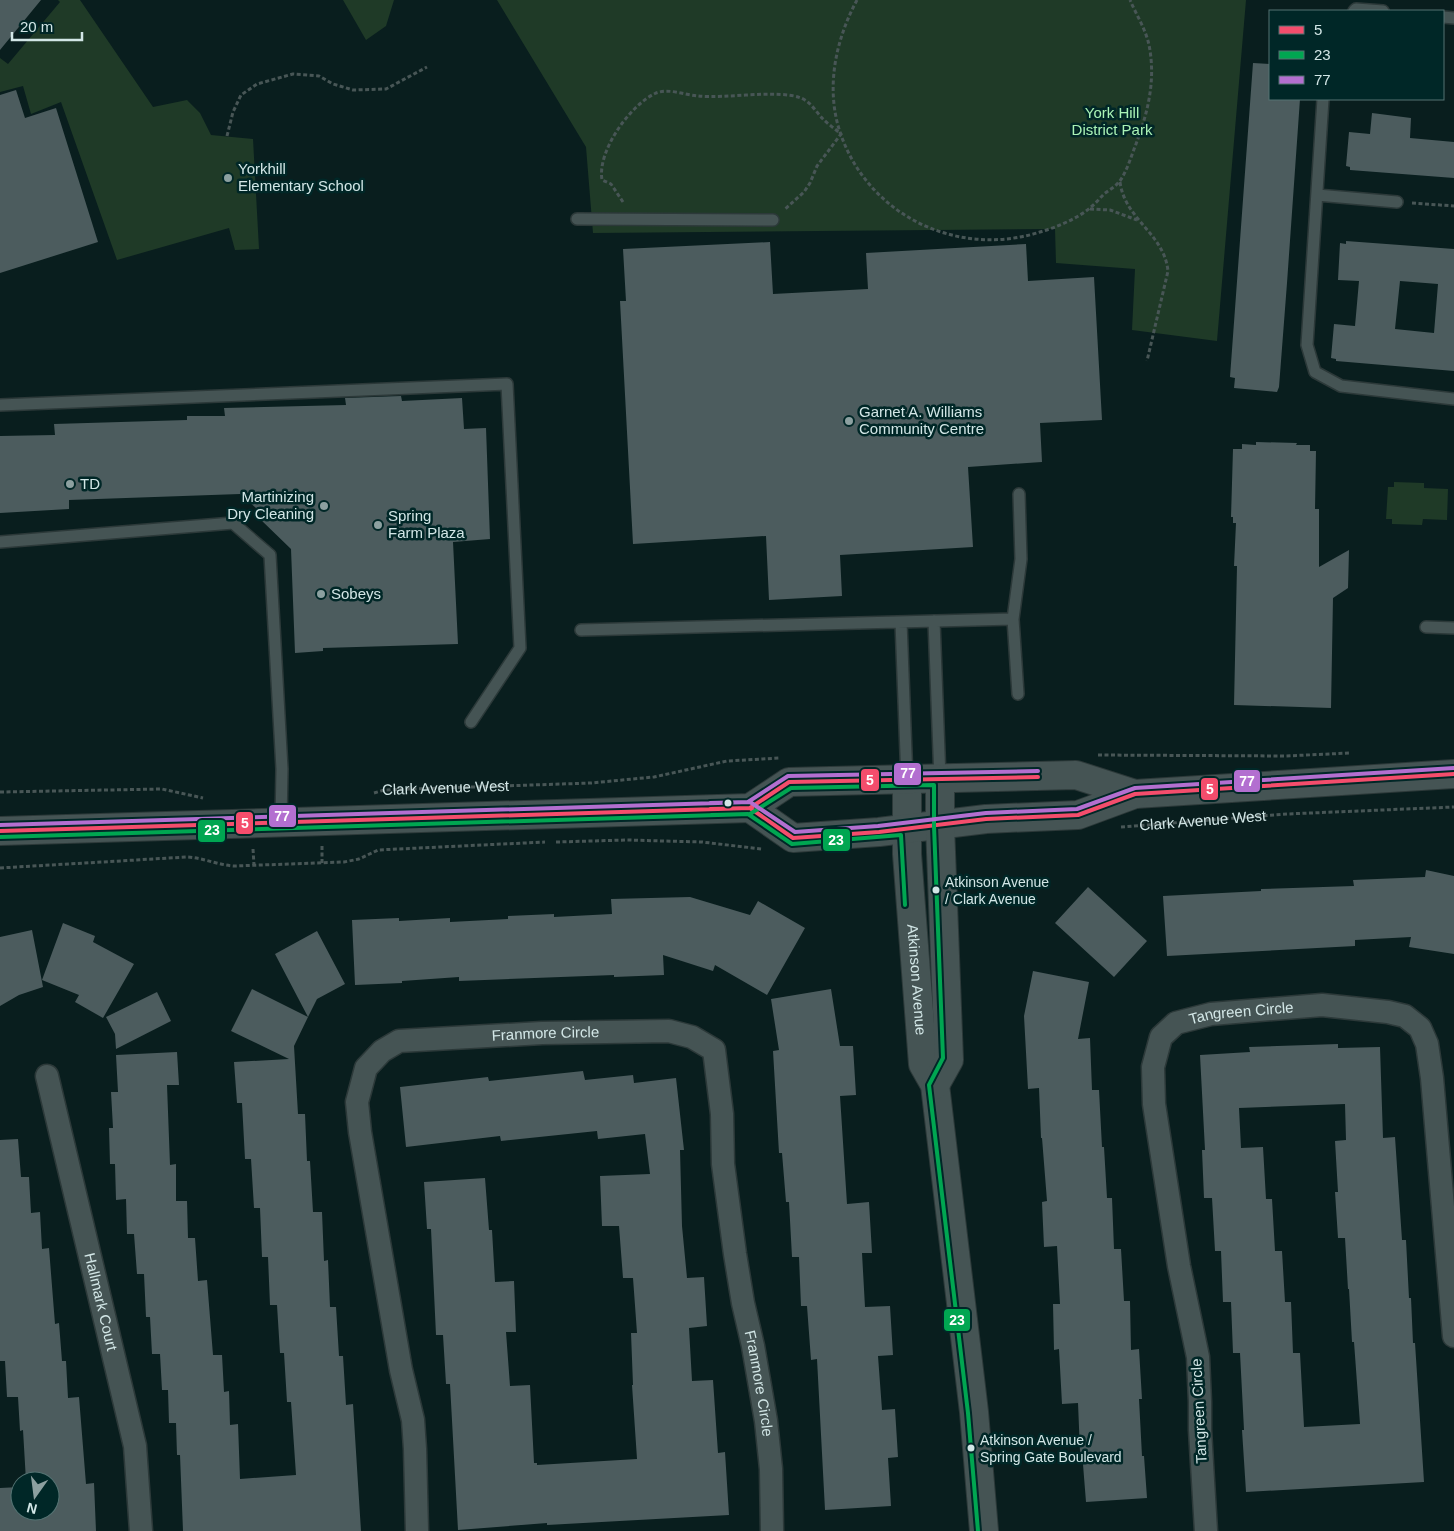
<svg xmlns="http://www.w3.org/2000/svg" width="1454" height="1531" viewBox="0 0 1454 1531" font-family="Helvetica,sans-serif">
  <rect width="100%" height="100%" fill="#091e1e"/>
  <path fill="#1f3a27" d="M58,0H80L153,107L187,100L200,113L211,135L253,139L259,249L235,250L229,228L117,260L61,102L31,114L23,86L0,92V58L8,64L60,2Z
    M343,0H394L386,26L366,40Z
    M497,0H1246L1217,341L1132,330L1135,269L1056,263L1055,229L593,233L586,147Z
    M1394,482L1424,483V488L1448,489L1447,520L1423,519L1422,525L1392,524V519H1386L1388,487H1394Z"/>
  <path fill="#4c5c5e" fill-rule="evenodd" d="M0,0H41L0,50Z
    M1253,63L1270,64V99H1300L1287,283L1279,387L1277,392L1234,388L1235,378L1230,377Z
    M16,90L25,118L56,108L98,242L0,273V95Z
    M1372,113L1411,118L1410,138L1454,142V178L1350,170V167L1346,166L1349,132L1370,134Z
    M1346,241L1454,249V371L1336,361V359L1331,358L1334,324L1355,326L1359,281L1338,280L1340,243L1346,244ZM1400,281L1438,284L1434,333L1395,329Z
    M770,242L773,294L868,289L866,253L1026,244L1028,281L1094,277L1102,420L1040,423L1042,462L968,467L973,547L840,555L842,596L769,600L766,536L633,544L620,301H626L623,249Z
    M401,396L402,401L462,398L464,429L486,428L490,539L453,542L458,644L323,648V651L295,653L291,549L260,519L263,514L240,494L69,500V509L0,513V436L55,435L54,424L187,420V416H225L224,408L346,405L345,398Z
    M1256,442L1297,443L1296,445H1310V451H1316L1315,509H1319V567L1349,550L1348,588L1333,598L1331,708L1234,705L1237,566H1234L1236,523H1233V517H1231L1233,449H1242V444L1256,445Z
    M1426,870L1454,876V954L1409,947L1411,937L1355,940V946L1167,956L1163,896L1261,891V889L1354,886L1353,880L1425,877Z
    M1088,887L1147,941L1114,977L1055,923Z
    M690,897L750,915L758,901L805,928L767,995L715,965L713,971L663,955L664,975L614,977V975L459,981V977L402,981V983L355,985L352,920L399,918V921L450,918V922L508,919V916L554,914V917L612,914L611,899Z
    M63,923L95,936L93,942L134,964L103,1018L75,1002L79,995L42,980Z
    M32,930L43,987L19,995L0,1006V937Z
    M317,931L345,984L317,999L308,1017L275,954Z
    M1033,971L1089,982L1078,1039L1090,1038L1092,1090H1099L1102,1147H1104L1107,1198H1112L1114,1249H1121L1124,1301H1130L1131,1350L1139,1349L1142,1399H1139L1142,1456H1144L1147,1498L1086,1502L1082,1452H1080L1078,1403L1062,1404L1059,1349L1054,1350L1053,1304H1060L1057,1246L1044,1247L1042,1202L1047,1201L1042,1138H1041L1039,1088L1028,1089L1024,1016Z
    M252,989L308,1017L294,1046L298,1114H305L307,1161H310L313,1212H322L324,1261L328,1260L330,1307H336L339,1356H343L346,1405L353,1404L361,1531H183L180,1455H177L176,1423H169L168,1390H162L160,1354H152L150,1317H146L144,1274H137L134,1234H127L126,1199L116,1200L115,1164H110L109,1128H113L111,1092H118L116,1055L177,1052L179,1085H167L170,1165L176,1164V1201H187L188,1238H195L198,1281L207,1280L213,1355H222L224,1392L229,1391L230,1425L238,1424L240,1479L296,1475L291,1402H287L284,1353H280L277,1305H270L268,1257H262L260,1208H254L251,1159H245L242,1103H237L234,1062L289,1059L231,1031Z
    M831,989L840,1046H853L856,1095L840,1096L847,1204L869,1202L872,1253H862L865,1307L890,1306L893,1355L878,1356L882,1410L895,1409L898,1457L888,1458L891,1506L825,1510L817,1359L811,1360L807,1306H801L799,1257H792L789,1202H786L782,1153H779L773,1051L779,1050L771,999Z
    M157,992L171,1021L116,1049L115,1034L106,1017Z
    M1338,1044V1048L1380,1047L1383,1138L1395,1137L1402,1240H1406L1409,1298H1411L1413,1343H1415L1424,1482L1246,1492L1242,1430H1244L1240,1353H1233L1231,1302H1223L1221,1251H1215L1212,1198H1204L1202,1150H1205L1200,1055L1250,1052L1249,1047ZM1345,1104L1346,1140L1335,1141L1338,1192H1335L1338,1238H1345L1348,1289H1349L1352,1342H1354L1360,1424L1304,1427L1300,1353H1293L1291,1302H1285L1282,1251H1275L1272,1199H1266L1263,1147L1241,1148L1239,1108Z
    M583,1071L585,1080L633,1075L634,1083L676,1078L684,1150H680L682,1226L687,1278L704,1277L707,1326L689,1328L692,1381L713,1380L718,1453L725,1452L729,1515L547,1525V1523L458,1530L450,1384H446L443,1335H436L431,1229H427L424,1182L485,1178L489,1230H492L495,1282L514,1281L516,1332H506L510,1386L530,1385L534,1463H537V1465L637,1459L632,1385H633L631,1333H637L633,1278H623L619,1226H602L600,1176L650,1174L645,1134L598,1139L597,1131L501,1141L500,1136L406,1147L400,1087L488,1077L489,1081Z
    M18,1139L21,1177H29L31,1213L40,1212L42,1249L49,1248L55,1324L59,1323L62,1361H66L68,1398L79,1397L86,1484L94,1483L96,1531H0V1488L20,1487V1511H50V1481H26L23,1430L20,1431L18,1397H7L5,1361H0V1140Z"/>
  <g fill="none" stroke-linecap="round" stroke-linejoin="round">
    <defs>
      <path id="lane" d="M1354,11L1356,9L1383,11
        M1443,17L1454,18
        M1323,99L1307,345L1315,372L1341,386L1454,399
        M1317,195L1397,202
        M577,219L773,220
        M0,405L507,384L520,648L471,722
        M0,542L233,523L270,555L282,769L281,822
        M934,621L940,779
        M901,622L907,780
        M1426,627L1454,628
        M581,630L1013,619
        M1018,694L1013,619L1021,559L1019,494"/>
      <g id="street">
        <path id="s3" d="M47,1076L135,1446L141,1531"/>
        <path id="s4" d="M417,1531L415,1449L413,1420L401,1370L360,1132L357,1102L366,1068L382,1051L399,1041L542,1033L669,1031L692,1037L714,1050L722,1114L723,1164L735,1254L743,1303L753,1346L766,1421L771,1469L772,1531"/>
        <path id="s5" d="M1206,1531L1200,1430V1402L1198,1357L1179,1266L1154,1104L1153,1067L1161,1037L1176,1023L1211,1014L1322,1005L1388,1012L1405,1016L1420,1028L1427,1044L1432,1078L1454,1336"/>
      </g>
      <g id="secondary">
        <path id="s6" d="M907,780V854L923,1064L935,1085L974,1412L984,1531"/>
        <path d="M750,808L793,838L879,832L986,819L1078,815L1135,794L1454,774"/>
        <path d="M0,831L750,808L789,782L1076,775L1135,794"/>
        <path d="M935,1085L949,1060L940,826V779"/>
      </g>
    </defs>
    <use href="#lane" stroke="#2c3939" stroke-width="14"/>
    <use href="#street" stroke="#2c3939" stroke-width="25"/>
    <use href="#secondary" stroke="#2c3939" stroke-width="30"/>
    <g stroke="#485656" stroke-width="3" stroke-dasharray="4 2.5" stroke-linecap="butt">
      <path d="M857,0C835,41 825,90 841,135C870,217 959,258 1040,232C1057,227 1077,219 1091,207C1096,203 1100,198 1104,194C1109,190 1115,187 1119,182C1126,174 1132,154 1136,144C1148,112 1156,80 1149,45C1146,30 1136,14 1130,0"/>
      <path d="M227,136L233,112L241,95L257,84L293,74L319,76L333,84L353,90L386,89L427,67"/>
      <path d="M1120,182C1125,220 1164,233 1168,271L1147,361"/>
      <path d="M623,202L611,184L602,180C597,151 630,105 656,93C669,88 685,95 698,96C726,99 778,89 801,98C811,102 816,112 823,119C828,124 835,129 841,134L817,166L810,183L804,192L784,210"/>
      <path d="M1412,203L1454,206"/>
      <path d="M1090,209L1110,210L1137,220"/>
      <path d="M1098,755L1286,756L1350,753"/>
      <path d="M0,792L162,789L203,798"/>
      <path id="s1" d="M374,793L384,790L591,783L654,777L727,761L780,758"/>
      <path id="s2" d="M1121,827L1287,814L1454,807"/>
      <path d="M556,842L627,840L702,842L762,849"/>
      <path d="M322,846V863"/>
      <path d="M253,849L254,865"/>
      <path d="M0,868L187,857C204,858 218,865 234,866L344,862L359,859L378,850L545,842"/>
    </g>
    <use href="#lane" stroke="#455454" stroke-width="11"/>
    <use href="#street" stroke="#455454" stroke-width="22"/>
    <use href="#secondary" stroke="#455454" stroke-width="28"/>
    <defs>
      <path id="bus-1" d="M710,809L750,808L789,782L1038,777
        M0,831L750,808L793,838L879,832L986,819L1078,815L1135,794L1454,774"/>
      <path id="bus-2" d="M711,815L748,814L792,844L901,835L905,905
        M0,837L750,814L791,788L934,785V826L943,1058L929,1085L968,1413L978,1531"/>
      <path id="bus-3" d="M710,803L748,802L788,776L1038,771
        M0,825L750,802L795,832L878,826L986,813L1077,809L1135,788L1454,768"/>
    </defs>
    <use href="#bus-1" stroke="#002727" stroke-width="8"/>
    <use href="#bus-2" stroke="#002727" stroke-width="8"/>
    <use href="#bus-3" stroke="#002727" stroke-width="8"/>
    <use href="#bus-1" stroke="#f44d6c" stroke-width="4"/>
    <use href="#bus-2" stroke="#00a651" stroke-width="4"/>
    <use href="#bus-3" stroke="#b36fd0" stroke-width="4"/>
  </g>
  <g fill="#8ca0a0" stroke="#002727" stroke-width="2">
    <circle cx="228" cy="178" r="5"/>
    <circle cx="849" cy="421" r="5"/>
    <circle cx="70" cy="484" r="5"/>
    <circle cx="324" cy="506" r="5"/>
    <circle cx="378" cy="525" r="5"/>
    <circle cx="321" cy="594" r="5"/>
  </g>
  <g fill="#d2e6e6" stroke="#002727" stroke-width="2">
    <circle cx="728" cy="803" r="4.5"/>
    <circle cx="936" cy="890" r="4.5"/>
    <circle cx="971" cy="1448" r="4.5"/>
  </g>
  <g text-anchor="middle" stroke-width="5" stroke-linejoin="round" paint-order="stroke">
    <g font-size="14" fill="#d2e6e6" stroke="#002727" text-anchor="start">
      <text x="945" y="887">Atkinson Avenue<tspan x="945" dy="17">/ Clark Avenue</tspan></text>
      <text x="980" y="1445">Atkinson Avenue /<tspan x="980" dy="17">Spring Gate Boulevard</tspan></text>
    </g>
    <g font-size="15" fill="#aaf3b6" stroke="#002727">
      <text x="1112" y="118">York Hill<tspan x="1112" dy="17">District Park</tspan></text>
    </g>
    <g font-size="15" fill="#d2e6e6" stroke="#002727" text-anchor="start">
      <text x="238" y="174">Yorkhill<tspan x="238" dy="17">Elementary School</tspan></text>
      <text x="859" y="417">Garnet A. Williams<tspan x="859" dy="17">Community Centre</tspan></text>
      <text x="80" y="489">TD</text>
      <text x="314" y="502" text-anchor="end">Martinizing<tspan x="314" dy="17">Dry Cleaning</tspan></text>
      <text x="388" y="521">Spring<tspan x="388" dy="17">Farm Plaza</tspan></text>
      <text x="331" y="599">Sobeys</text>
    </g>
    <g font-size="15" fill="#d2e6e6" stroke="#002727">
      <text dy="5" stroke="none"><textPath href="#s1" startOffset="72">Clark Avenue West</textPath></text>
      <text dy="5" stroke="none"><textPath href="#s2" startOffset="82">Clark Avenue West</textPath></text>
      <text dy="5" stroke="none"><textPath href="#s6" startOffset="200">Atkinson Avenue</textPath></text>
      <text dy="5" stroke="none"><textPath href="#s5" startOffset="586">Tangreen Circle</textPath></text>
      <text dy="5" stroke="none"><textPath href="#s4" startOffset="659">Franmore Circle</textPath></text>
      <text dy="5" stroke="none"><textPath href="#s3" startOffset="232">Hallmark Court</textPath></text>
      <text dy="5" stroke="none"><textPath href="#s4" startOffset="1169">Franmore Circle</textPath></text>
      <text transform="translate(1199 1411) rotate(-93)" y="5">Tangreen Circle</text>
    </g>
  </g>
  <g stroke="#002727" stroke-width="2">
    <rect x="893" y="762" width="29" height="24" rx="5" fill="#b36fd0"/>
    <rect x="860" y="768" width="20" height="24" rx="5" fill="#f44d6c"/>
    <rect x="1233" y="769" width="28" height="24" rx="5" fill="#b36fd0"/>
    <rect x="1200" y="777" width="19" height="24" rx="5" fill="#f44d6c"/>
    <rect x="268" y="804" width="29" height="24" rx="5" fill="#b36fd0"/>
    <rect x="235" y="811" width="19" height="24" rx="5" fill="#f44d6c"/>
    <rect x="197" y="819" width="29" height="24" rx="5" fill="#00a651"/>
    <rect x="822" y="828" width="29" height="24" rx="5" fill="#00a651"/>
    <rect x="943" y="1308" width="28" height="24" rx="5" fill="#00a651"/>
  </g>
  <g font-size="14" text-anchor="middle" font-weight="bold" fill="#fff">
    <text x="908" y="778">77</text>
    <text x="870" y="785">5</text>
    <text x="1247" y="786">77</text>
    <text x="1210" y="794">5</text>
    <text x="282" y="821">77</text>
    <text x="245" y="828">5</text>
    <text x="212" y="835">23</text>
    <text x="836" y="845">23</text>
    <text x="957" y="1325">23</text>
  </g>
  <rect x="1269" y="10" width="175" height="90" fill="#002727" stroke="#547373"/>
  <rect x="1279" y="26" width="25" height="8" fill="#f44d6c" stroke="#547373"/>
  <text x="1314" y="35" font-size="15" fill="#d2e6e6">5</text>
  <rect x="1279" y="51" width="25" height="8" fill="#00a651" stroke="#547373"/>
  <text x="1314" y="60" font-size="15" fill="#d2e6e6">23</text>
  <rect x="1279" y="76" width="25" height="8" fill="#b36fd0" stroke="#547373"/>
  <text x="1314" y="85" font-size="15" fill="#d2e6e6">77</text>
  <g transform="translate(35 1496) rotate(194)"><circle r="24" fill="#002727" stroke="#547373"/>
  <path d="M0-4L9 19L0 12L-9 19Z" fill="#8ca0a0"/>
  <text y="-8" font-size="14" font-weight="bold" text-anchor="middle" fill="#d2e6e6">N</text>
  </g>
  <path d="M12 32v8h70v-8" fill="none" stroke="#d2e6e6" stroke-width="2.5"/>
  <text x="20" y="32" font-size="15" fill="#d2e6e6" stroke="#002727" stroke-width="4" paint-order="stroke">20 m</text>
</svg>
